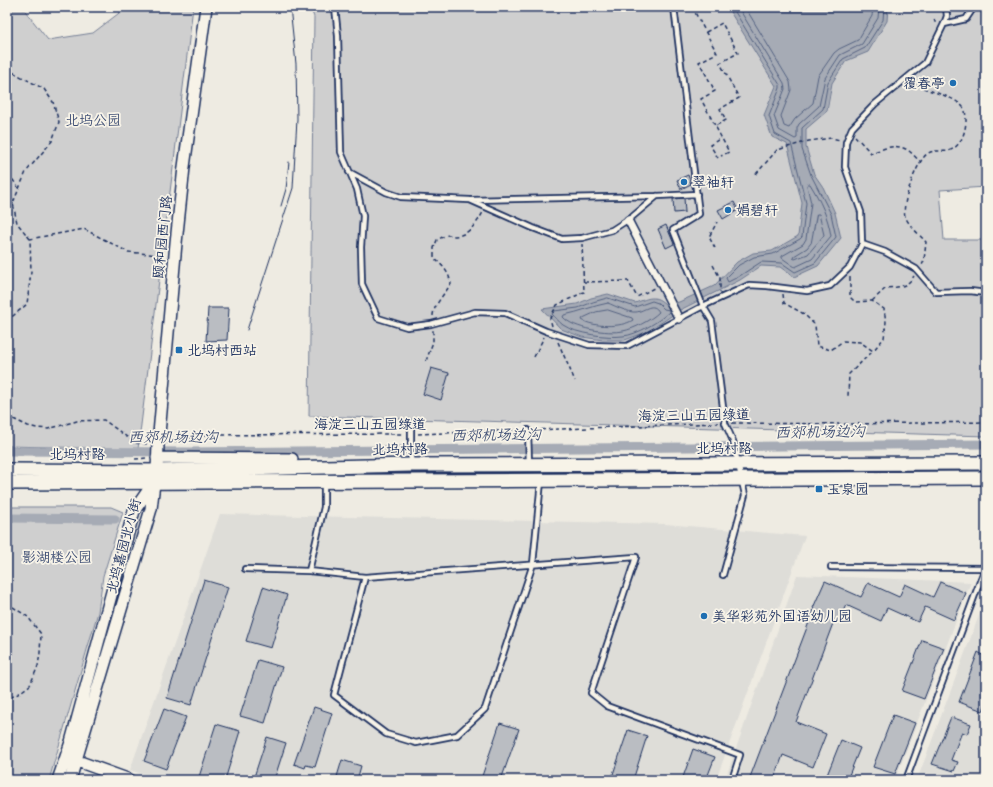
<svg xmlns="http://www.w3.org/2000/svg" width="993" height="787" viewBox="0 0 993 787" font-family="Dekko,'LXGW WenKai TC',sans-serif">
  <rect width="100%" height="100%" fill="#eeebe2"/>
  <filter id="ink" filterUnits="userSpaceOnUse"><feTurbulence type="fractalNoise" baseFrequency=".025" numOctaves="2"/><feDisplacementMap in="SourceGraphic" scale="8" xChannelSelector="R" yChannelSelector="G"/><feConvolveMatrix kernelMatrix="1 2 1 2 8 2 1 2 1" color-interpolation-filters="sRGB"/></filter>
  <g filter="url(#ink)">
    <path fill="#deddd8" d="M220,514L665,524L805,536L716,780H159L130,770Z
      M797,575L971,582L895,780H725Z
      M986,597V780H917Z"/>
    <path fill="#cfcfcf" stroke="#757f96" d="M7,7H22L48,40L93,33L127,7H193L138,449L7,446Z
      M310,7H986V187L940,190L944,240H986V436L309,416L314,17Z
      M7,507H111L123,512L103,576L98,612L49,780H7Z"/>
    <path fill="#a6abb5" stroke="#6e7992" d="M727,7H888L887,21L868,52L846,61L832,83L827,111L806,129V147L814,174L823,187L835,213L841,238L818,266L794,277L780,267L761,266L740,280L680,310L649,331L625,340H603L582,337L561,329L542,309L577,304L591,298L608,294L635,303C649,298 655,294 666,305L679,302L714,286L737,262L753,253L772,251L798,236L802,203L787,144L772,137L764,115L776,86Z"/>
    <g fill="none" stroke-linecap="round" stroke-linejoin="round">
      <path stroke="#536181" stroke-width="1" d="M732,7L780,85V88L769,116L775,134L791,143L806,203L802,237L800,239L773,254L754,257L739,265L726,278L728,282L738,277L761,262L782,263L795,272L815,263L836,237L831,214L811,175L802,149V128L823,109L828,82L843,59L865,48L883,20L884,7
        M738,7L784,83L785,89L774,116L779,130L795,139L797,138V128L799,124L819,106L825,78L840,55L862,44L878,18L879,7
        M745,7L790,82L791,90L781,116L784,126L789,128L795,119L813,103L818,76L834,53L839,49L858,40L872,16L873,7
        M808,184H810C820,200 828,217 831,236L812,259L795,267L782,258V256L803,244L806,239L811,203L807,186Z
        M817,214H819L824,235L808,254L795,259L793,258L794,256L807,248L811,243Z
        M608,298L635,307L652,301L658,303L664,309L669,310V312C660,321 637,335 623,336C608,338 576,334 563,325C559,322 555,317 552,314L554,311L578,308L593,302Z
        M608,303C615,306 629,313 636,312C645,311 653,301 659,312C651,320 634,329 623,331C608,334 573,329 563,317L564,315C580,312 592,306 608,303Z
        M608,310L632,318L633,320C621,328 593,327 582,320L583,318L596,312Z"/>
      <path stroke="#a6abb5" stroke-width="9" d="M7,451L190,452L986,444
        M7,518L115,519"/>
    </g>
    <path fill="#babdc2" stroke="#1b2f5e" d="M688,175L691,184L681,189L677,180Z
      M684,198L685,212L674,213L673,199Z
      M734,202L738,210L723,219L718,210Z
      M666,225L674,244L666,248L658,229Z
      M208,308H229L227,340L206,341Z
      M431,368L449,373L441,400L423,394Z
      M204,580L228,587L191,705L167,698Z
      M825,581L861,597L868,583L899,597L905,584L933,597L940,582L966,593L954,620L925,607L918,622L887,608L881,621L846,605L839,620L835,618L796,722L826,734L813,767L783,755L774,780H749L814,609L813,608Z
      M263,587L287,595L271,648L246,641Z
      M922,640L944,648L924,699L902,691Z
      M978,652L986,657V702L983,711L959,702Z
      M258,660L282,667L265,723L240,716Z
      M314,707L332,713L315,767L306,765L305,768L294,764Z
      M164,709L186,717L166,769L144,761Z
      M893,715L915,723L895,774L873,767Z
      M951,717L971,724L967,734L962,732L951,760L958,762L954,771L932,764Z
      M500,723L519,729L501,780H486L481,779Z
      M216,724L240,731L225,780H198Z
      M628,730L647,736L633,780H611Z
      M267,737L286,743L274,780H253Z
      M841,740L860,748L847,780H825Z
      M693,749L715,757L706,780H682Z
      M342,760L361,766L357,780H336Z"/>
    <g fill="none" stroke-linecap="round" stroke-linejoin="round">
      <defs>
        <path id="service" d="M335,7L338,36L341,152L357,189L363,216L361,247L362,284L378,318L407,327L431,324L475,312L505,313L546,331L589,345L627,346L703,306L749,285L767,286L807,291L830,286L850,267L862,244L861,212L845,167L846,142L852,128L875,104L925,63L944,24L947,16L946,7
          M674,7L699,214L673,230L703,306L712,321L725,423L733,441L745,495L723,575
          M944,24L966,19L974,7
          M349,172L386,192L401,197L470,200L533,228L562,239L582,238L612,230L632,217L657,196
          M472,200L657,196L697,194
          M862,244L885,252L916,269L936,292L970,291L986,293
          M411,423V464
          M528,430L529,464
          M541,481L533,564L485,709L457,735L416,743L386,734L334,695L365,577L636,557L591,693L607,706L740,755L732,780
          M831,567L985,568L906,780
          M245,569L309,571L365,577
          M309,571L324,507V482"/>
        <path id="pedestrian" d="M628,220L679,319"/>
        <path id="minor" d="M986,566V568"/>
        <path id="tertiary" d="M157,458L292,459
          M69,758L130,780
          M58,780L71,742L134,511L152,485
          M70,780L151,509L154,483L157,471L158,445L176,243L184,167L206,7"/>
        <path id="secondary" d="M7,470L157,471L411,465L986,463
          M7,483L986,478"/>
      </defs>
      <use href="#service" stroke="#1b2f5e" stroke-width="8"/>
      <use href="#pedestrian" stroke="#1b2f5e" stroke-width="10"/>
      <use href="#minor" stroke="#1b2f5e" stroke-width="12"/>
      <use href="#tertiary" stroke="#1b2f5e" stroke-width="14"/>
      <use href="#secondary" stroke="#1b2f5e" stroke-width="16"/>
      <path stroke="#1b2f5e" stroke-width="1.5" stroke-dasharray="4 3" stroke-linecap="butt" d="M692,7L717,53L699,62L715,91L701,99L729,152L721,156
        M934,19L936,25
        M706,32L722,23L738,53L720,63L739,98L720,109L726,120L715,126
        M7,69L44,89L53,102L59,122L52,141L26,172L13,203L17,223L30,239
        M911,81C927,93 948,93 961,105C966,109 966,116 966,122C965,133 961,147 948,151C941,152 934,149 927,154C917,161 901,204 905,216C909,226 919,234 926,242L924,261L922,265
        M855,136L871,153C883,149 897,142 909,151C913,154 917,159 921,162
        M718,158L710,145L721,138
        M756,174L777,150L809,141L832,138L840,140
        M7,175L13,180L19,189
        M7,218L13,203
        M715,248L709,237L717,222
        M713,265L720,278V292
        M850,277V297L855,302L872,301L884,309L886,322L884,338L873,351
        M584,282L628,281L637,297L654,288
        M783,294L784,303L804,314L815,325L817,346L831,350L843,341L860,342L873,351L849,374L848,396
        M872,301L886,288C899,287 906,288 914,276
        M433,316C433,306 445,293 451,284C449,272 443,266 434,258V248L437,240C441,238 445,235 449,235C451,235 453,236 455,236C468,236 478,222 483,212
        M7,321L27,304L31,272L30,239L84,229L128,252L159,255
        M552,326L550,318L557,305L584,292L582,244
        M558,342L575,381
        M534,357L544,337
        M426,361L433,342V330
        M7,416L28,426L37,428L48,429L77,421L104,420L135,443L148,444
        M732,423L847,424L986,422
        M534,430L718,423
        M418,434L522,430
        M167,443L203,435L404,434
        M135,459L147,458
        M7,603L28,617L41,634L40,653L38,666L30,685L18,694L7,699"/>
      <use href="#service" stroke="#f7f3e8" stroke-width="4.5"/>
      <use href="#pedestrian" stroke="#f7f3e8" stroke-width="7"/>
      <use href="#minor" stroke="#f7f3e8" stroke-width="9"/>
      <use href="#tertiary" stroke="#f7f3e8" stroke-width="11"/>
      <use href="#secondary" stroke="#f7f3e8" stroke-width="13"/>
      <path stroke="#1b2f5e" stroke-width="1" d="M281,206L286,189L289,162
        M247,330L293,188L297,119L296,64L290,7"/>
    </g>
  </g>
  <g fill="#1f6fb2" stroke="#f7f3e8" stroke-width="1.5">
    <circle cx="953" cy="83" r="4"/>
    <circle cx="684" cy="182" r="4"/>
    <circle cx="728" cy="210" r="4"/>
    <rect x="175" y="346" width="8" height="8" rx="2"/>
    <rect x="815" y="485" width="8" height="8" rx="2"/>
    <circle cx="704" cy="616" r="4"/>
  </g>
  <g text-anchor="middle" stroke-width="3.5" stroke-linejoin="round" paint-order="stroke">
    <g font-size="14" fill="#1b2f5e" stroke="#f7f3e8" text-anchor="start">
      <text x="945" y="88" text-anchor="end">覆春亭</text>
      <text x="692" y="187">翠袖轩</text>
      <text x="736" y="215">娟碧轩</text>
      <text x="187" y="355">北坞村西站</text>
      <text x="827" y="494">玉泉园</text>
      <text x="712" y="621">美华彩苑外国语幼儿园</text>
    </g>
    <g font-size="14" fill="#3f4f75" stroke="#f7f3e8">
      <text x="93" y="125">北坞公园</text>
      <text x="57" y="562">影湖楼公园</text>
    </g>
    <g font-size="14" fill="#1b2f5e" stroke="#f7f3e8">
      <text transform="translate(162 237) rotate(-84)" y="5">颐和园西门路</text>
      <text transform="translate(694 415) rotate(-1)" y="5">海淀三山五园绿道</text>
      <text x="370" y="429">海淀三山五园绿道</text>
      <text x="724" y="453">北坞村路</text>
      <text transform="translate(400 449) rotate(-1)" y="5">北坞村路</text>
      <text x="77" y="459">北坞村路</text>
      <text transform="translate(123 546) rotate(-75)" y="5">北坞嘉园北小街</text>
    </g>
    <g font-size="15" font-style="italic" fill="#455478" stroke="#f7f3e8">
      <text transform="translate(820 432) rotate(-1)" y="5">西郊机场边沟</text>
      <text transform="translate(496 435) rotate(-1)" y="5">西郊机场边沟</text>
      <text x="173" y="442">西郊机场边沟</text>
    </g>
  </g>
  <rect width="993" height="787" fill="none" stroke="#f7f3e8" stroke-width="24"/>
  <rect x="12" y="12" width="969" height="763" fill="none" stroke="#1b2f5e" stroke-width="1.5" filter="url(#ink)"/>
</svg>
